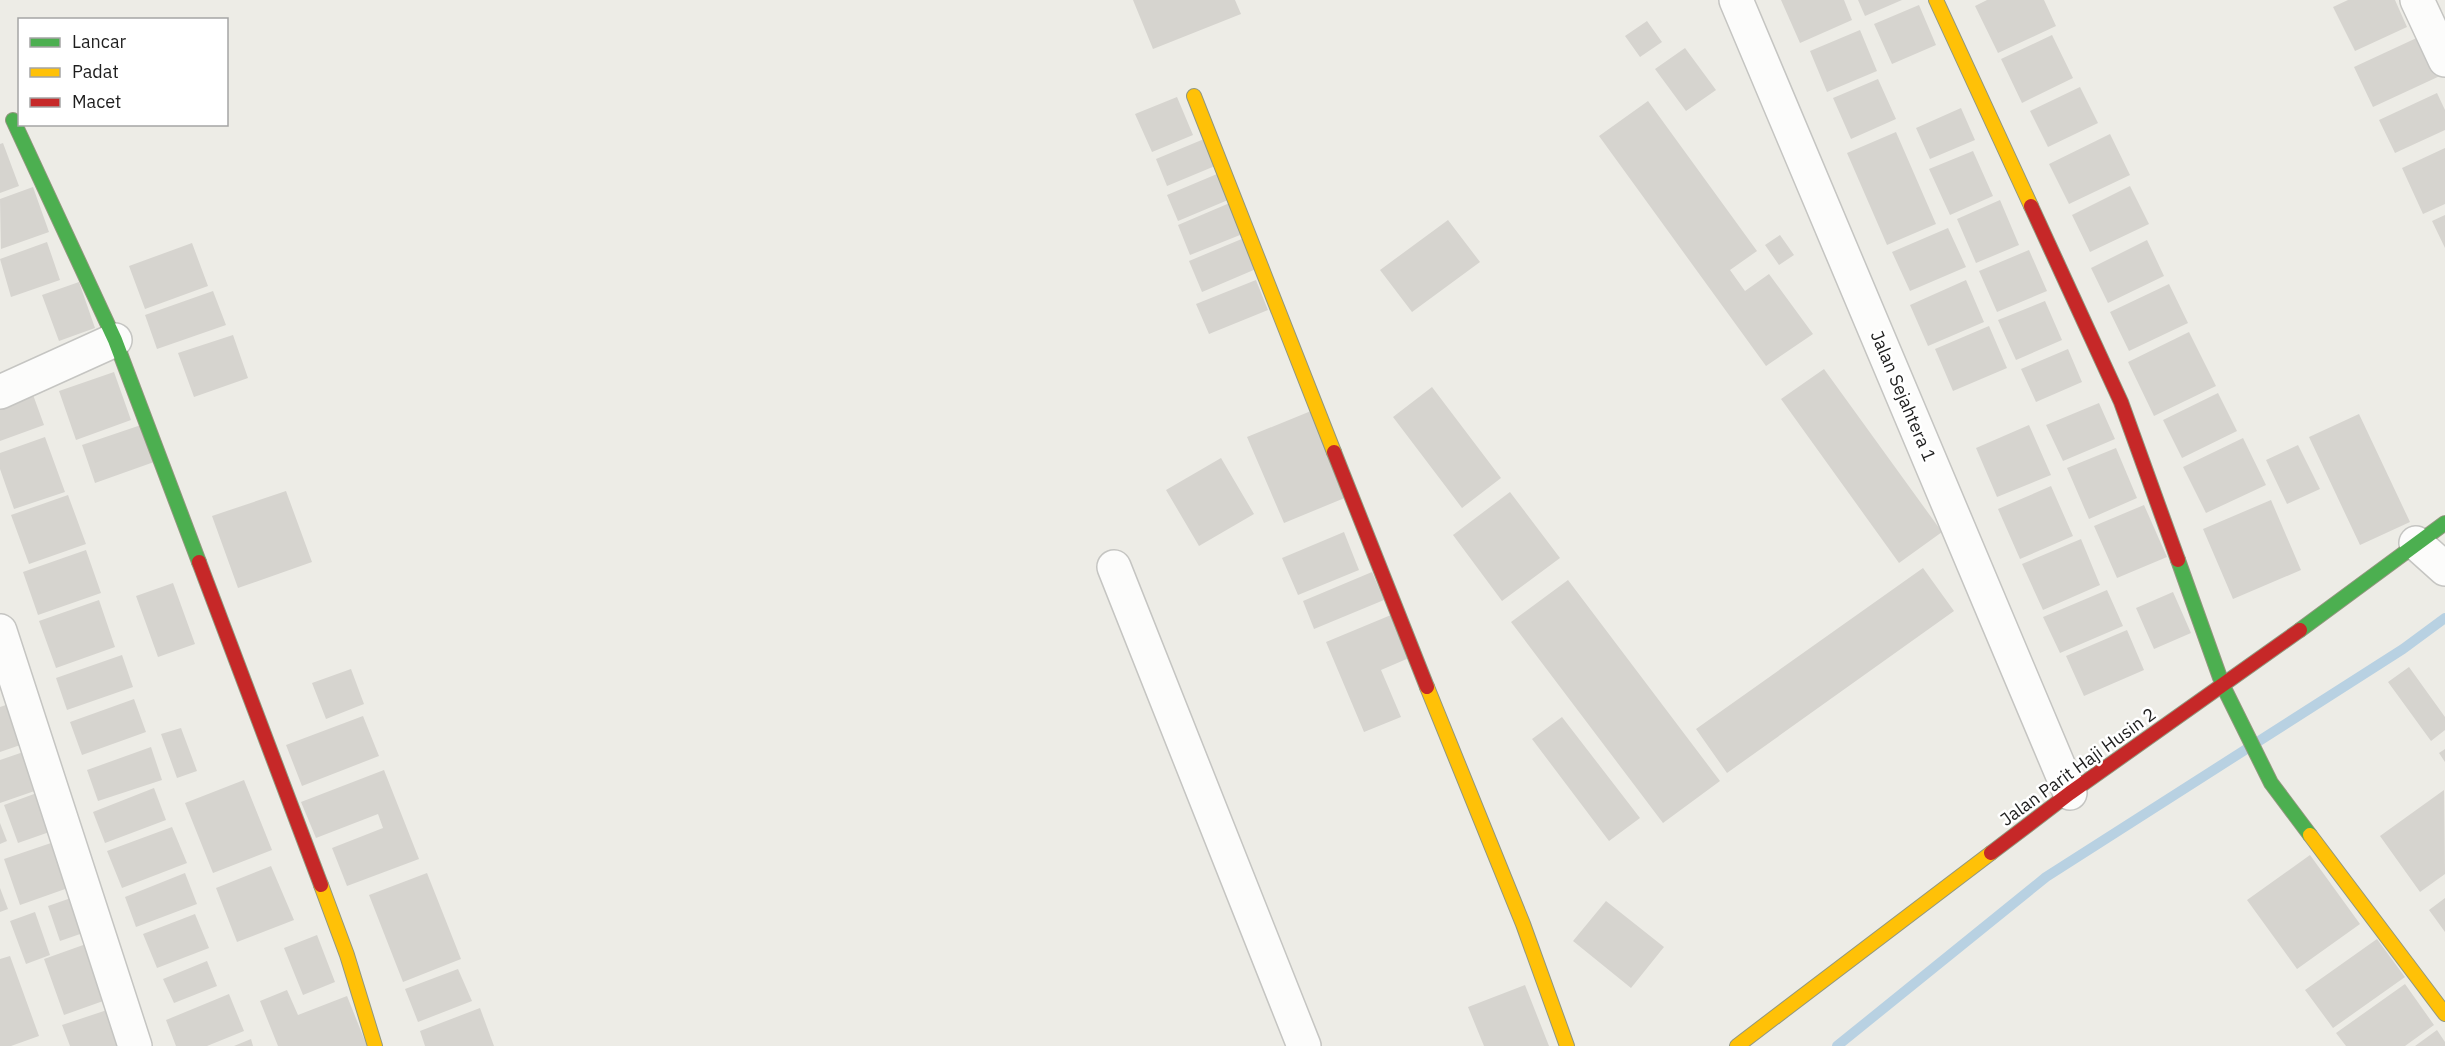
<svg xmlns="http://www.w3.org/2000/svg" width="2445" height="1046" viewBox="0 0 2445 1046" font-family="'IBM Plex Sans',sans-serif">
  <rect width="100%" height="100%" fill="#edece6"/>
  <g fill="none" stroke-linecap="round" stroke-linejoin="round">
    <path stroke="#b8d1e2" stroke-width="10" d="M1837,1046L2046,877L2403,649L2445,618"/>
  </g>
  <path fill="#d6d4cf" d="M1133,0H1235L1241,14L1153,49Z
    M1781,0H1844L1852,20L1800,43Z
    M1858,0H1902L1865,16Z
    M1987,0H2044L2056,26L1998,53L1975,6Z
    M2348,0H2395L2407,27L2355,51L2333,7Z
    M1919,5L1936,45L1892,64L1874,24Z
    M1647,21L1662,42L1640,57L1625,36Z
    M1860,30L1877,71L1827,92L1810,51Z
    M2052,35L2073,78L2022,103L2001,59Z
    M2423,35L2442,75L2373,107L2354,67Z
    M1685,48L1716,90L1686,111L1655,69Z
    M1878,79L1896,119L1851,139L1833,98Z
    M2080,87L2098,123L2048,147L2030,111Z
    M2437,93L2445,110V130L2395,153L2379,120Z
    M1177,97L1193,135L1152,152L1135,114Z
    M1648,101L1757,251L1730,270L1745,291L1769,274L1813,334L1766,366L1599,136Z
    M1961,108L1975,140L1930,159L1916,128Z
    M1896,132L1936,224L1887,245L1847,153Z
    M2110,134L2130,175L2069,204L2049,164Z
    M1204,139L1215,166L1167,186L1156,159Z
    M3,143L19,186L0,193V144Z
    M2445,148V204L2423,214L2402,168Z
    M1973,151L1993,196L1950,215L1929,169Z
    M1217,174L1228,200L1178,221L1167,195Z
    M2130,186L2149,224L2090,252L2072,215Z
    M33,187L49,232L1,249L0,199Z
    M2000,200L2019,245L1976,263L1957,219Z
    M1232,202L1245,233L1190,255L1178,225Z
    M2445,215V248L2432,221Z
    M1448,220L1480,262L1412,312L1380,270Z
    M1948,228L1966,267L1910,291L1892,252Z
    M1780,235L1794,255L1779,265L1765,245Z
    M1244,238L1256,269L1202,292L1189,261Z
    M2147,240L2164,276L2108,303L2091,268Z
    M47,242L60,280L11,297L0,259Z
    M192,243L208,286L145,309L129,266Z
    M2029,250L2047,291L1997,312L1979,271Z
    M1256,280L1268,310L1209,334L1196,304Z
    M1966,280L1984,322L1928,346L1910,305Z
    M79,282L95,328L59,341L42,295Z
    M2169,284L2188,323L2129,351L2110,312Z
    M213,291L226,325L157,349L145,315Z
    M2045,301L2062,340L2016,360L1998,320Z
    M1989,326L2007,368L1953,391L1935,349Z
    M2189,332L2216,386L2154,416L2128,362Z
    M233,335L248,378L194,397L178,353Z
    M2068,349L2082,382L2036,402L2021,369Z
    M1824,369L1942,532L1899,563L1781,399Z
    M114,372L131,420L76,440L59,391Z
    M1432,387L1501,478L1462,508L1393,417Z
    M32,392L44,425L0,441V404Z
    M2218,393L2237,431L2182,458L2163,420Z
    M2099,403L2115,439L2063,461L2046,425Z
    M1311,411L1347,497L1284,523L1247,437Z
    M2359,414L2410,522L2360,545L2309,437Z
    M141,425L154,462L95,483L82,445Z
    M2029,425L2051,475L1997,497L1976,448Z
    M45,437L65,492L14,509L0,469V453Z
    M2243,438L2266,485L2206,513L2183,467Z
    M2298,445L2320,489L2287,504L2266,460Z
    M2116,448L2137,498L2089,519L2067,468Z
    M1221,458L1254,514L1199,546L1166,490Z
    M2051,486L2073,536L2020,559L1998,509Z
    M286,491L312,562L238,588L212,516Z
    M1510,492L1560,558L1502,601L1453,535Z
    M68,495L86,544L29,564L11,515Z
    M2271,500L2301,570L2233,599L2203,529Z
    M2144,505L2167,557L2117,578L2094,526Z
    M1344,532L1359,570L1298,595L1282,558Z
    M2081,539L2100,585L2043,610L2022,564Z
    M86,550L101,593L38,615L23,572Z
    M1923,568L1954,611L1727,773L1696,729Z
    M1372,572L1384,600L1314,629L1303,601Z
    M1568,580L1720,781L1663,823L1511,622Z
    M173,583L195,644L158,657L136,596Z
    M2107,590L2123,626L2060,653L2043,617Z
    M2173,592L2191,633L2154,649L2136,608Z
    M99,600L115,647L56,668L39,621Z
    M1391,615L1409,658L1381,670L1401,717L1364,732L1326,642Z
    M2127,630L2144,670L2084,696L2066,656Z
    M122,655L133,687L67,710L56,678Z
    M2409,667L2445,717V730L2431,741L2388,682Z
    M351,669L364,704L326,719L312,683Z
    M134,699L146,732L82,755L70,722Z
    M15,702L29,742L0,752V707Z
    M363,716L379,756L302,786L286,745Z
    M1562,717L1640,818L1609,841L1532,739Z
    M181,728L197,771L177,778L161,734Z
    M151,747L162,780L98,801L87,770Z
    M35,748L49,786L0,803V760Z
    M2445,749V762L2439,753Z
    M384,770L419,859L347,886L332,848L383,828L378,814L316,838L301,802Z
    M244,780L272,850L213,873L185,803Z
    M154,788L166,820L105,843L93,812Z
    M45,790L58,829L18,843L4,805Z
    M2444,790L2445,874L2420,892L2380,836Z
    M0,823L7,841L0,844Z
    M172,827L187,863L122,888L107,851Z
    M51,843L68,888L20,905L4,859Z
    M2310,855L2360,924L2297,969L2247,900Z
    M271,866L294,920L237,942L216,888Z
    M185,873L197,904L136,927L125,897Z
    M427,873L461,959L403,982L369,895Z
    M0,888L8,909L0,912Z
    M71,898L83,933L60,941L48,906Z
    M2445,898V932L2429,910Z
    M1606,901L1664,947L1631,988L1573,941Z
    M35,912L50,955L26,964L10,921Z
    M195,914L209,948L157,968L143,934Z
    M317,935L335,982L303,995L284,948Z
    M2377,939L2405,977L2333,1028L2305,990Z
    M86,944L106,1000L64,1015L44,959Z
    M10,956L39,1036L11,1046H0V959Z
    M207,961L217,986L174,1003L163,979Z
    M458,969L472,1001L418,1022L405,989Z
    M2405,984L2434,1025L2405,1046H2346L2336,1033Z
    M1525,985L1549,1046H1484L1468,1007Z
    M287,990L298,1015L347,996L367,1046H278L260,1001Z
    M229,994L244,1031L207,1046H176L166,1020Z
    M113,1008L127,1046H70L62,1025Z
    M480,1008L494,1046H425L420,1031Z
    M2437,1030L2445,1042V1046H2415Z
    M251,1039L253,1046H234Z"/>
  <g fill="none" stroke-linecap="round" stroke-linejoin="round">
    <defs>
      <path id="street" d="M1736,0L2070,793
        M2417,0L2445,60
        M0,392L115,340
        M2416,543L2445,569
        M1114,567L1304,1046
        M0,631L135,1046"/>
      <path id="fast" d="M13,120L115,340L199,562
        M2178,560L2223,686L2271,783L2310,835
        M2300,630L2445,523"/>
      <path id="slow" d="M1936,0L2031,206
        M1194,96L1334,452
        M1427,687L1523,924L1567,1046
        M2310,835L2445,1014
        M321,885L347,955L375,1046
        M1737,1046L1991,853"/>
      <path id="jam" d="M2031,206L2121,402L2178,560
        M1334,452L1427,687
        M199,562L321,885
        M1991,853L2070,793L2300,630"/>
    </defs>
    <use href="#street" stroke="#c5c5c2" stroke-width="36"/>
    <use href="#fast" stroke="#91977e" stroke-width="16"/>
    <use href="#slow" stroke="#91977e" stroke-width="16"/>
    <use href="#jam" stroke="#91977e" stroke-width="16"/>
    <use href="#street" stroke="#fcfcfb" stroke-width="33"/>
    <use href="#fast" stroke="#4caf50" stroke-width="14"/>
    <use href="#slow" stroke="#ffc107" stroke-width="14"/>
    <use href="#jam" stroke="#c62828" stroke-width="14"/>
  </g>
  <g text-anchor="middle" stroke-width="5" stroke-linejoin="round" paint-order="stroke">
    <g font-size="18" fill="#1e1e1e" stroke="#fff">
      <text transform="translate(1903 396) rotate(67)" y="6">Jalan Sejahtera 1</text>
      <text transform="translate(2078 767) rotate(-36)" y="6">Jalan Parit Haji Husin 2</text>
    </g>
  </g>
  <rect x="18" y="18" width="210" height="108" fill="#ffffff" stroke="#a5a5a5" stroke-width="1.5"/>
  <rect x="30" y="38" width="30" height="9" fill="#4caf50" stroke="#a5a5a5" stroke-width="1.5"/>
  <text x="72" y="48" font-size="18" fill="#1e1e1e">Lancar</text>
  <rect x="30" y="68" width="30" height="9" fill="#ffc107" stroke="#a5a5a5" stroke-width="1.5"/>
  <text x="72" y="78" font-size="18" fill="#1e1e1e">Padat</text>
  <rect x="30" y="98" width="30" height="9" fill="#c62828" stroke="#a5a5a5" stroke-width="1.5"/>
  <text x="72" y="108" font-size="18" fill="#1e1e1e">Macet</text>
</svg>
